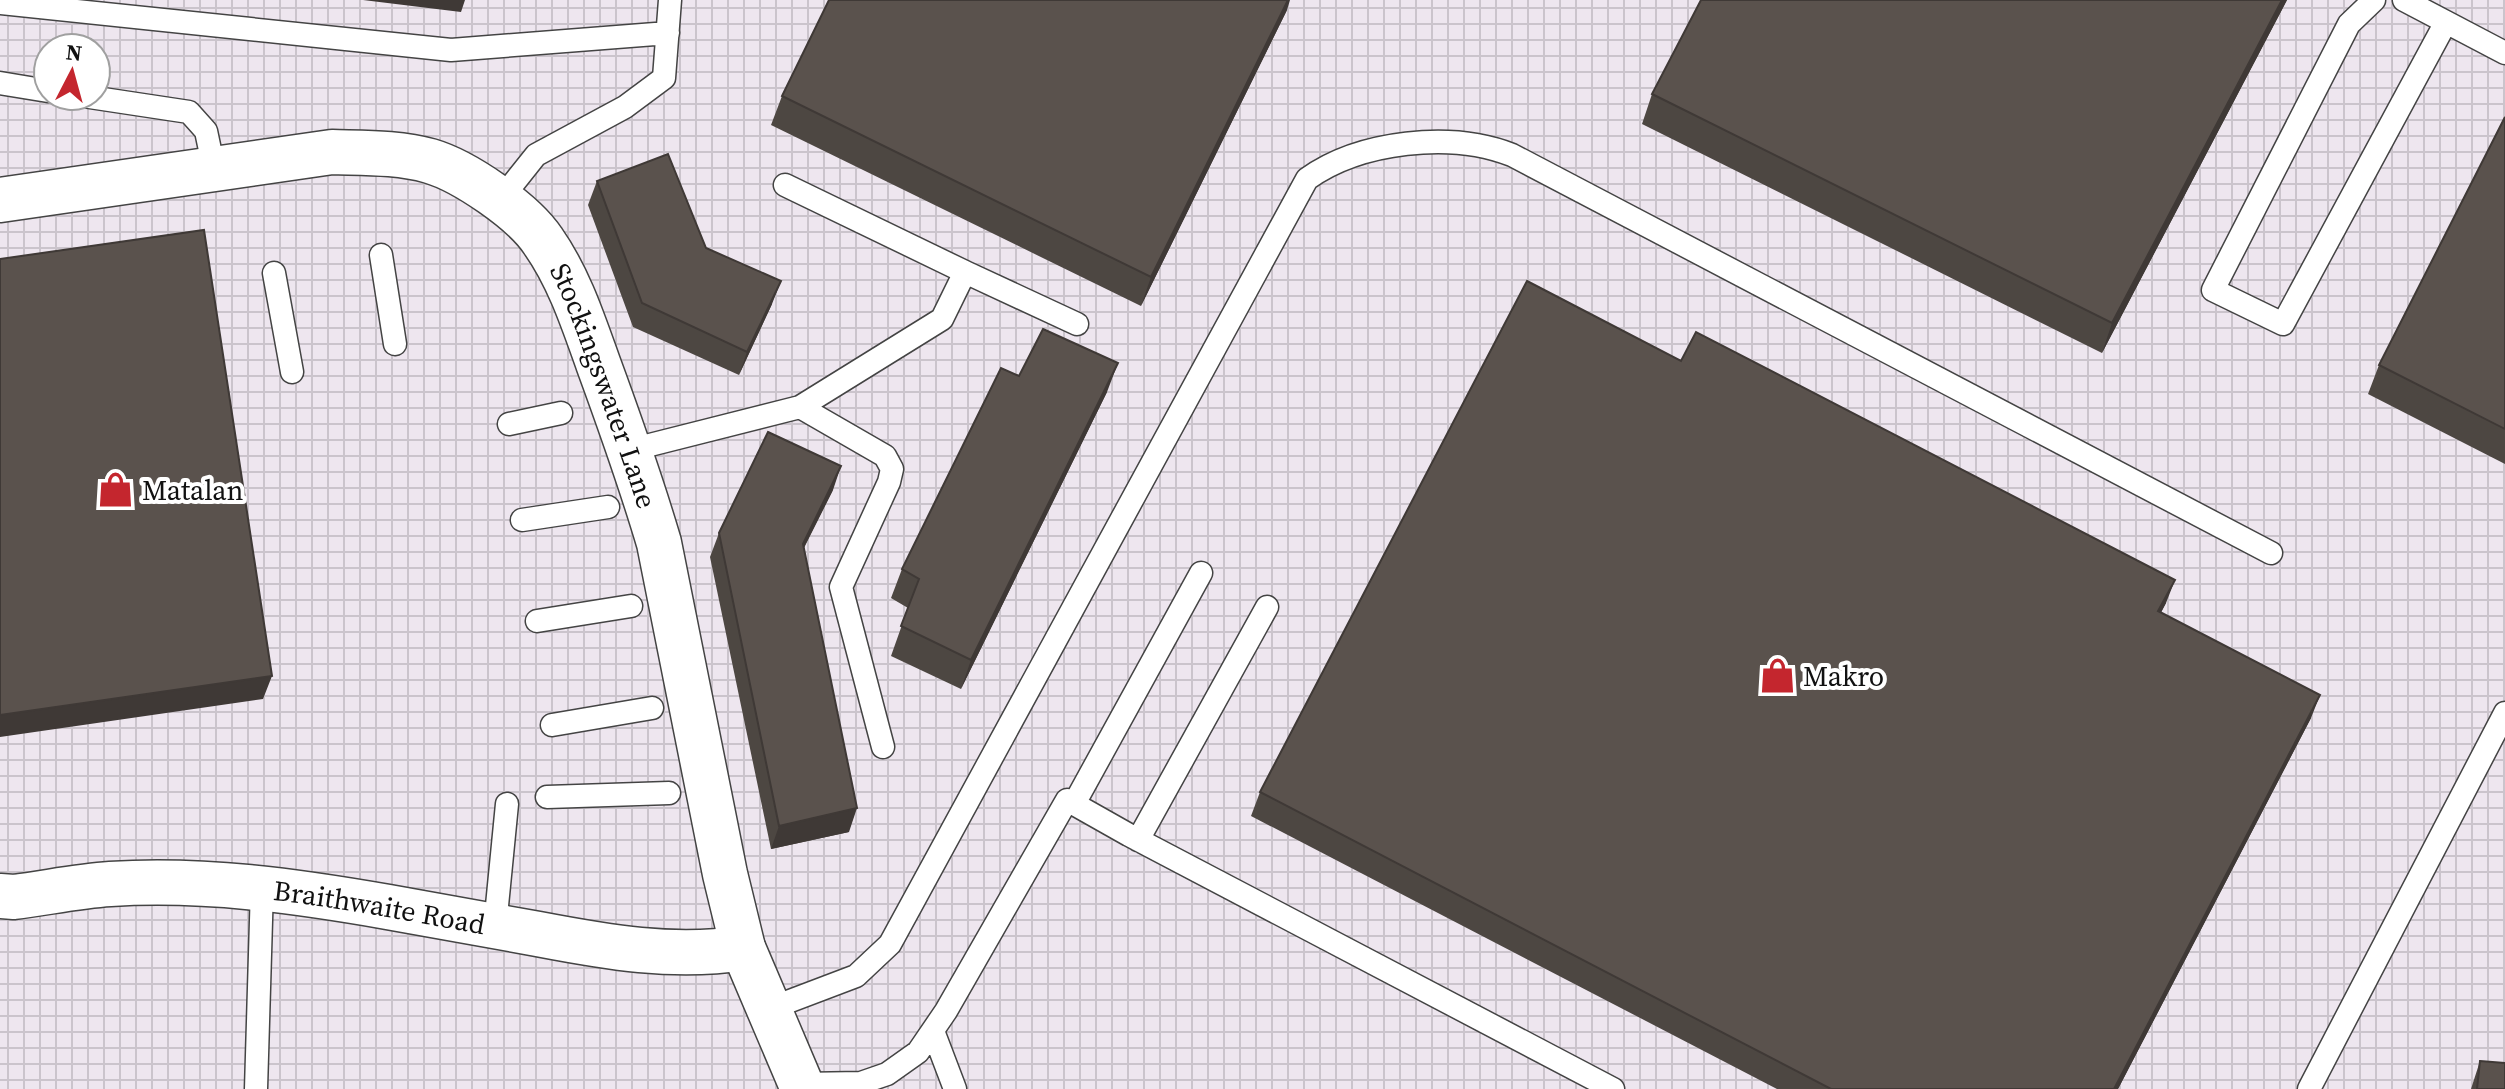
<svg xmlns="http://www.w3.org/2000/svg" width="2505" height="1089" viewBox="0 0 2505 1089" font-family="'Source Serif 4',serif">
  <defs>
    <pattern id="industrial-grid" width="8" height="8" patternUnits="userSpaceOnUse" patternTransform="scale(2)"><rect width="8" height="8" fill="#eee6ef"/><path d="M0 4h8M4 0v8" fill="none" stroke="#cbc4cc"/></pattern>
  </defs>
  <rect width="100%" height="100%" fill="#fffdf5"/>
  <path fill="url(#industrial-grid)" fill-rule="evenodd" d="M0,0H2505V1089H0ZM48,48H96V96H48Z"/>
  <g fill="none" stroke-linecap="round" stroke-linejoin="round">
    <defs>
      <path id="lane" d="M2374,0L2349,24L2213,290L2283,324L2446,22
        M2404,0L2505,53
        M0,3L451,50L668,33
        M0,83L48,91
        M83,96L189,112L206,131L214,169
        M785,185L965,272L942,319L800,407
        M501,199L536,155L625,107L664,78L670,0
        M381,255L395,344
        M965,272L1077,324
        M274,273L292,372
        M509,424L561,413
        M630,450L800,407L885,456L892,469L889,482L841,587L883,747
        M522,520L608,507
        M537,621L631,606
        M552,725L652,708
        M547,797L669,793
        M1074,804L1201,573
        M1138,840L1267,607
        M495,926L507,804
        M769,1009L856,976L890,944L1307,179C1360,141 1451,131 1512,155L2271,553
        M933,1031L955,1089
        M801,1084L861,1083L887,1074L918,1052L946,1011L1067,800L1129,835L1613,1089
        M256,1089L262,887
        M2309,1089L2505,713"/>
      <g id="street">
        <path id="s1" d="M0,200L332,152C364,153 399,152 430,161C464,171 523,211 543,241C569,278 583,321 598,363C620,423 641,482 659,543L725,874L743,948L803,1089"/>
        <path id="s2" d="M0,896L14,897C46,893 78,886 110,884C204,878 296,891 388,907C438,916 488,925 538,934C606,947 674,959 743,948"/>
      </g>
    </defs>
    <use href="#lane" stroke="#444" stroke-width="25"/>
    <use href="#street" stroke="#444" stroke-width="47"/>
    <use href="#lane" stroke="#fff" stroke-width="22"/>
    <use href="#street" stroke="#fff" stroke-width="44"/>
  </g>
  <path fill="#4d4742" d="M2287,0L2102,353L1642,124L1652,94Z
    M1287,10L1141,306L771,125L782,96Z
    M2505,117V464L2368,394L2379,365Z
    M597,181L706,248L772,304L739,375L633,327L588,205Z
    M1681,361L2166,603L2161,612L2311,718L2118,1089H1777L1251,816L1260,792Z
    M1019,376L1107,392L961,689L891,656L908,608L891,598L902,569Z
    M833,490L804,548L849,832L771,849L710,557L719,533Z
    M2480,1061L2505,1089H2471Z"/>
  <path fill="#3f3936" d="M363,0H465L461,12Z
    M1288,0H1290L1287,10L1141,306L1151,277Z
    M2282,0H2287L2102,353L2112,323Z
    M781,281L772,304L739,375L747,352Z
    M1118,363L1107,392L961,689L971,660Z
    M841,466L833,490L794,567L803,544Z
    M2175,580L2166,603L2150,634L2158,611Z
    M272,676L263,699L0,737V715Z
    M2320,695L2311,718L2118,1089H2114Z
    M857,808L849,832L771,849L779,826Z"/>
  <path fill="#5a524d" stroke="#3f3936" stroke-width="2" d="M829,0H1288L1151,277L782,96Z
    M1701,0H2282L2112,323L1652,94Z
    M2505,117V429L2379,365Z
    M668,154L706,248L781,281L747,352L642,303L597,181Z
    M204,230L272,676L0,715V259Z
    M1527,281L1681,361L1696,332L2175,580L2158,611L2320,695L2114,1089H1831L1260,792Z
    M1043,329L1118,363L971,660L901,626L919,579L902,569L1001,368L1019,376Z
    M768,432L841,466L803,544L857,808L779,826L719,533Z
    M2480,1061L2505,1063V1089H2477Z"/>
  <defs>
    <symbol id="shop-bare" viewBox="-9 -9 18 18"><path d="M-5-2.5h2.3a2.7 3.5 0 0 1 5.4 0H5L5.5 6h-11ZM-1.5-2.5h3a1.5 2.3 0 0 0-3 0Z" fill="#c4262e" stroke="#fff" stroke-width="2.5" paint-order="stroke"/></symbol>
  </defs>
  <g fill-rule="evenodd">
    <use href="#shop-bare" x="90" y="464" width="51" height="51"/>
    <use href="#shop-bare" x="1752" y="650" width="51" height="51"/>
  </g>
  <g text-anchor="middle" stroke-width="8" stroke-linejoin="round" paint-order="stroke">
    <g font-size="28" fill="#111" stroke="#fff">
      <text dy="10" stroke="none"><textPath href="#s1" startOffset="732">Stockingswater Lane</textPath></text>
      <text dy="10" stroke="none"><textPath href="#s2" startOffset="382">Braithwaite Road</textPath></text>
    </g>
    <g font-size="28" fill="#111" stroke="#fff" text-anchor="start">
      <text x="142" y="500">Matalan</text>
      <text x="1803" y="686">Makro</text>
    </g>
  </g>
  <g transform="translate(72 72) rotate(6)"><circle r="38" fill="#ffffff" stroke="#a0a0a0" stroke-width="2"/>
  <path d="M0-6L14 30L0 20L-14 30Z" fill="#c4262e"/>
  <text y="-12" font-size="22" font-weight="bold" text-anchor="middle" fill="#111111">N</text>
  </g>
</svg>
